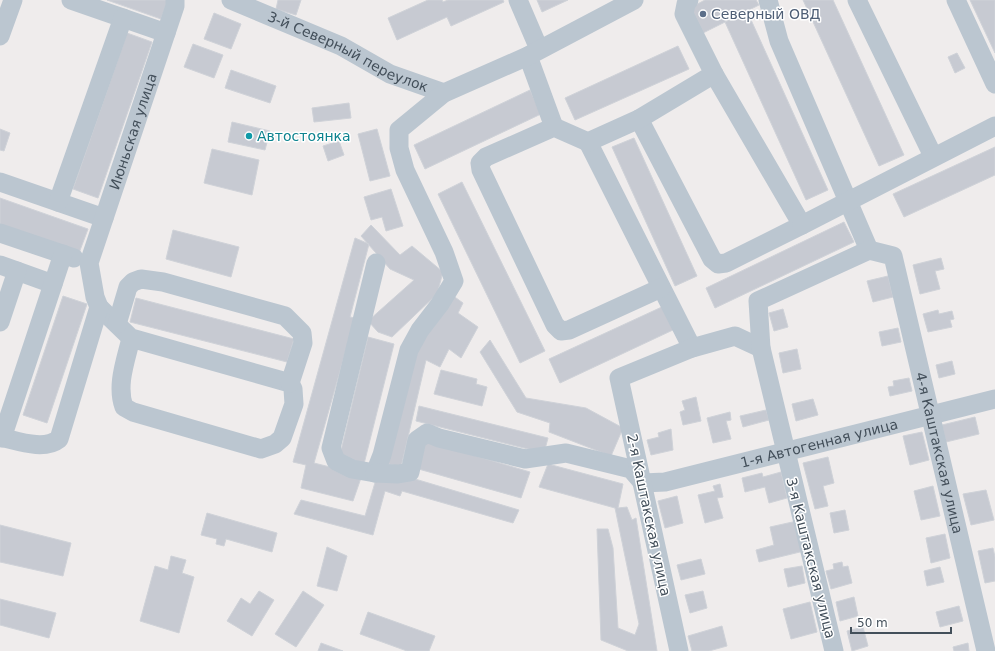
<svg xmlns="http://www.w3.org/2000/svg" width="995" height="651" viewBox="0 0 995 651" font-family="'DejaVu Sans',sans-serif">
  <rect width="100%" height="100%" fill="#efecec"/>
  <path fill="#c7cad2" stroke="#cfd2d8" d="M107,0H168L161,19Z
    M278,0H301L296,15L276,9Z
    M428,0H442L443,2L448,0H503L504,2L451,26L447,17L397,40L388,18Z
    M537,0H568L542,12Z
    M705,0H756L759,5L703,33L690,8Z
    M803,0H833L904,155L879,166Z
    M970,0H995V53Z
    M747,11L828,190L806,200L725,22Z
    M214,13L241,24L231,49L204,39Z
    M127,33L152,42L98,198L73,189Z
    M193,44L223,55L214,78L184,67Z
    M678,46L689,69L575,120L565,98Z
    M957,53L965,68L955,73L948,57Z
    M231,70L276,86L270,103L225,88Z
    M530,90L541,114L425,169L414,145Z
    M349,103L351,118L314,122L312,108Z
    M232,122L270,131L265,150L228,142Z
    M0,129L10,133L4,151L0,150Z
    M377,129L390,176L370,181L358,134Z
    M634,138L697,276L675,286L612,147Z
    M339,141L344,155L328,161L323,146Z
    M995,147V175L904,217L893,194Z
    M212,149L259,160L252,195L204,183Z
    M462,182L545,351L520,363L438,194Z
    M391,189L403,226L386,231L382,217L371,220L364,197Z
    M0,198L88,229L79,253L0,225Z
    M844,222L854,242L715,308L706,288Z
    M371,225L400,255L412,246L443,272L437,294L392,337L378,332L368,321L414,280L390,269L361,236Z
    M173,230L239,247L231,277L166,259Z
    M355,238L369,244L350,317L355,318L314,463L362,475L353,501L301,488L306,465L293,462Z
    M941,258L944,269L935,271L940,289L920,294L913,265Z
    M888,276L893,297L873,302L867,281Z
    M452,295L463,303L458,313L478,327L461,358L449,349L440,367L426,360L401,467L385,463L420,340Z
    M63,296L87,304L47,423L23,415Z
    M136,298L294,339L287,362L130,322Z
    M664,306L675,329L560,383L549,359Z
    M783,309L788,327L774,331L769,313Z
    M938,310L939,314L952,311L954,319L950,320L952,327L928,332L923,314Z
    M898,328L901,342L882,346L879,332Z
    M368,337L394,344L364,464L339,459Z
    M490,340L526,398L586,408L623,428L611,456L549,432L550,423L517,412L480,352Z
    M797,349L801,369L783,373L779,353Z
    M952,361L955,374L939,378L936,365Z
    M441,370L477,379L476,384L487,387L482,406L434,394Z
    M909,378L912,391L890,396L888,387L894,386L893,381Z
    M696,397L701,421L683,425L680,412L685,410L682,401Z
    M813,399L818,415L796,421L792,404Z
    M419,406L548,438L544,453L416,421Z
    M766,410L769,420L743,427L740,416Z
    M730,412L731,420L726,421L731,439L713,443L707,418Z
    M975,417L979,434L946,442L942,425Z
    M671,429L673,450L651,455L647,440L659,437L658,433Z
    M922,432L929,460L910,465L903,436Z
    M422,440L530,472L521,498L415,468Z
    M828,457L834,483L823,486L828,506L815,509L803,463Z
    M548,464L623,484L618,508L627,507L632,520L636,518L657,651H628L601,640L597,529H608L613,548L618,628L635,635L639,624L615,508L539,487Z
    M781,472L787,498L769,503L765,487L745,492L742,478L762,473L763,477Z
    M377,476H405L519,510L513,523L402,491L400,496L385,491L373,535L294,514L301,500L365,516Z
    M720,484L723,497L717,498L723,518L705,523L698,495L715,491L713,486Z
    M933,486L940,516L921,520L914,491Z
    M986,490L994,520L971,525L963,494Z
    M677,496L683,523L665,528L658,501Z
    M845,510L849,530L834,533L830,513Z
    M207,513L277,533L272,552L226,539L224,546L216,544L217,539L201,535Z
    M797,521L804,551L759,562L756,550L774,545L770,527Z
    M0,525L71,543L63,576L0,562Z
    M945,534L950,558L931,563L926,538Z
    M327,547L347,556L337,591L317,586Z
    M993,548L995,557V581L985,583L978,551Z
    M171,556L186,560L182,573L194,577L179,633L140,621L155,566L168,570Z
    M701,559L705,574L681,580L677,565Z
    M842,562L843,567L848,566L852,583L831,589L826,571L834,569L833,564Z
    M802,566L805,583L788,587L784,569Z
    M940,567L944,582L927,586L924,571Z
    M259,591L274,600L252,636L227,621L241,598L250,604Z
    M303,591L324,605L296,647L275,634Z
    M703,591L707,608L690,613L685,595Z
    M854,597L858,616L840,621L836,602Z
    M0,599L56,613L49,638L0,625Z
    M810,602L817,632L791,639L783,609Z
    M959,606L963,621L940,627L936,612Z
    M368,612L435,636L429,651H407L360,634Z
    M722,626L727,646L709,651H692L688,636Z
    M863,627L868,646L852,651L847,631Z
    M321,643L343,651H318Z
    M968,643L969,651H954L953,647Z"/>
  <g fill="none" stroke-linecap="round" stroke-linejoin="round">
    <g stroke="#bbc6d0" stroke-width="19">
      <path d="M71,0L166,33"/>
      <path id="s1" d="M231,0L341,46L390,74L444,93"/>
      <path d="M518,0L539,49"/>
      <path d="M768,0L779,41L869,250"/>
      <path d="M857,0L933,156"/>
      <path d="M956,0L995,84"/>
      <path d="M0,36L13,0"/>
      <path d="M528,56L554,127"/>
      <path d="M639,119L712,259L718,264L726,263L802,225L714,74"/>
      <path d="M588,142L692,348"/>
      <path d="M0,182L104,218"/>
      <path d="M58,202L123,18"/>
      <path d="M802,225L995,126"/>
      <path d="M0,233L74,258"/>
      <path d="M376,263L331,448L336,461L352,469L375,473L382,455L409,350L420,330L440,304L454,281L444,252L405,170L399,148V130L444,93L528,56L634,0"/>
      <path d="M0,265L53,284"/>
      <path d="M661,288L569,330L561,331L555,325L481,170L480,163L486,157L554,127L588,142L639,119L714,74L684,14L686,4L689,0"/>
      <path d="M99,307L131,338L290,383L293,389L294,404L282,438L275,444L261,449L133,412L124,407C116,385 126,360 131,338"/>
      <path d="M0,322L17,271"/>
      <path d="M117,324L128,287L133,282L141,279L163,282L285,316L302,333L303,343L290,383"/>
      <path id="s2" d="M0,437C18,441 44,451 59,439L99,307L95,297L89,263L175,6V0"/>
      <path d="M2,438L63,254"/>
      <path d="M375,473L398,474L410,472L417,440L427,433L439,438L525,459L566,453L631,469L643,483"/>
      <path id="s3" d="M643,483L665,482L995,399"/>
      <path d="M679,651L619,378L692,348L735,336L761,348"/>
      <path id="s4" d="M834,651L761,348L758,301L869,250L893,256L986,651"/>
    </g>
  </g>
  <circle fill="#5c6f8a" stroke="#fff" stroke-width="1.5" cx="703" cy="14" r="4"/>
  <circle fill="#0f9aa8" stroke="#fff" stroke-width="1.5" cx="249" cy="136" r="4"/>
  <g text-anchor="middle" stroke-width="3" stroke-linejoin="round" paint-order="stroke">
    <g font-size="14" fill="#4e5e75" stroke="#fff" text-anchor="start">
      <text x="711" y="19">Северный ОВД</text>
    </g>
    <g font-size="14" fill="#434f5a" stroke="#fff">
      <text dy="5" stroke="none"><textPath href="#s1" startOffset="128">3-й Северный переулок</textPath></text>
      <text dy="5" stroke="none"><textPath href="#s2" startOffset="383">Июньская улица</textPath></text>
      <text dy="5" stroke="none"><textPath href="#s3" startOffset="181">1-я Автогенная улица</textPath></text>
      <text dy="5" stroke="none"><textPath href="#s4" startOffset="708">4-я Каштакская улица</textPath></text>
      <text transform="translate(649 515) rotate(78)" y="5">2-я Каштакская улица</text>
      <text transform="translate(811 558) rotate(76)" y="5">3-я Каштакская улица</text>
    </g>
    <g font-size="14" fill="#0d838f" stroke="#fff" text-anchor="start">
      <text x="257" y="141">Автостоянка</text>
    </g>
  </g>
  <path d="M851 627v6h100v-6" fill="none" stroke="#434f5a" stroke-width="2"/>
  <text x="857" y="627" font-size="12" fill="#434f5a" stroke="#ffffff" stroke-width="3" paint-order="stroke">50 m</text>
</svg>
